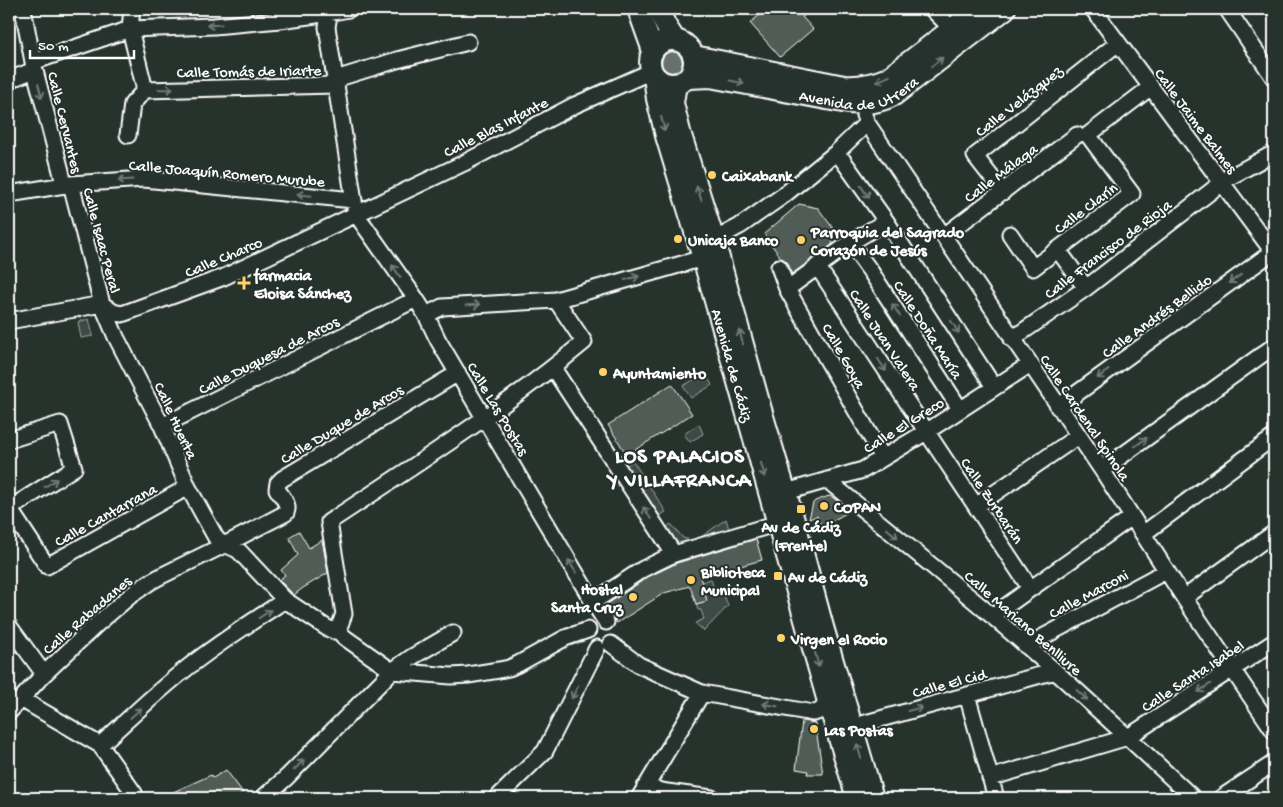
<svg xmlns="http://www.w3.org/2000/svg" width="1283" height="807" viewBox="0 0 1283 807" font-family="'Gochi Hand',sans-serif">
  <rect width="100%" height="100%" fill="#26332d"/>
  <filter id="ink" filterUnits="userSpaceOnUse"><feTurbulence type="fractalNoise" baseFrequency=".02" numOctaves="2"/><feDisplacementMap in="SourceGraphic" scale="10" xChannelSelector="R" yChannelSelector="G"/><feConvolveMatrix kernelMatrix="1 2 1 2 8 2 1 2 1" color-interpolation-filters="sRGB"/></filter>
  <g filter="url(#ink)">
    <path fill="#3e4944" stroke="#9ea4a2" d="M89,319L93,336L81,338L78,322Z
      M705,373L712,385L691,398L683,386Z
      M699,424L703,434L690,442L684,434Z
      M633,461L666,512L657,517L625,466Z
      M726,519L730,533L704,541L701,537Z
      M671,524L683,538L691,540L694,544L676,546L664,529Z
      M711,579L715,592L722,590L728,606L704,631L695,623L704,619L701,610H698L696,604L707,601L701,582Z"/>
    <path fill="#67706c" stroke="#a4a9a7" d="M662 62a10 10 0 1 1 20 0a10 10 0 1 1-20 0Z"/>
    <path fill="#515c57" stroke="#fff" d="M767,9H812L802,17L813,29L780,57L750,23Z
      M799,204L818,208L835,231L832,245L792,274L788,263L785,260L781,258L764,234Z
      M672,384L692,414L627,455L608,425Z
      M829,496L832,497L850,511L821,527L817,516L809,519L813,503L815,501Z
      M299,531L309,548L322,540L328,573L303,588L294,595L279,580L285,575L281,570L298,555L289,537Z
      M756,539L762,560L700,577L707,601L696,604L690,586L664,593L617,623L606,605L648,577L677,563Z
      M802,721L815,723L823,774H807L808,771L796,769Z
      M226,770L247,798H160L211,775L213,778Z"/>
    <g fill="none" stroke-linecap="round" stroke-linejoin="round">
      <defs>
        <path id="street" d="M23,9L34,67L61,171L64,185
          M132,9L130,29L145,90L335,85L342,77L397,60L468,42
          M330,9L327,27L356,214L416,299L426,315L438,340L593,602L606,622
          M932,9L952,29
          M1093,9L1274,253
          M1227,9L1274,78
          M33,62L130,29L214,26L280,20L316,15L349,9
          M9,80L34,70
          M867,123L1102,470L1184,598L1274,731
          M128,135L132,104L145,90
          M837,152L886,221L994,387
          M71,184L102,304L116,337L162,426L188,487L216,538C221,545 232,546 239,551L285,600L327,628L334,631L338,630L344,637L392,671
          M1003,192L975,156L1118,43
          M9,194L71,184L144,179L353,200
          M1010,234L1033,268L1132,194L1088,135L1151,87
          M944,236L1077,135
          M850,243L871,272L960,409
          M1058,250L1086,288
          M817,266L1030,588
          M779,267L787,289L883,458
          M787,289L850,243L886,221
          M102,304L113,312L122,314L224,277L464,163L575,105L652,71
          M426,315L442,307L556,300L703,258L714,240L740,226L784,195L837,152L867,123L864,115
          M9,321L102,304
          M1012,339L1086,288L1228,178L1274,153
          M553,368L674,554
          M1058,407L1274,251
          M162,426L416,299
          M9,440L60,424L74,468L9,509
          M1102,470L1274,346
          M827,480C882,525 937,569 991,615C1060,674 1127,736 1193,798
          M786,492L863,470L926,432L1029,365
          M976,506L1078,436
          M9,508L47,566L188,487
          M1143,534L1274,437
          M1184,598L1274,533
          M593,602L643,569L674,554L778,523
          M992,616L1132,517
          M9,626L44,674
          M338,630L344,614L329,522C414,466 505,408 584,342L556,300
          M611,644L639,665L702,693L813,713C822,712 825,706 827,698
          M1026,646L1166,571
          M392,671L451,676L468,675L499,670L509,668L518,664L565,638L588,630
          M967,695L996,798
          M21,699L100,745L134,793L136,798
          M9,712L44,674L97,624L130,596L150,582L163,575L226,544L286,513C290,504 282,497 277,489L278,483L282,479L458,373
          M851,727L1055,671
          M100,745C129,719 156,692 187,668C218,643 252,622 285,600
          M990,778L1128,737L1274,642
          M645,787L667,792L712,798
          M263,798L287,777L392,671L412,657L453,633
          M497,798L545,751L597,648
          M639,798L702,693
          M1221,798L1274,763"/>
        <g id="secondary">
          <path d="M638,9L653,51"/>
          <path d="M658,9L666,26L675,40"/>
          <circle cx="672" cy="62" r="22"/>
          <path d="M694,56L844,86C859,87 874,84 888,78L978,9"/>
          <path id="s1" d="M654,76L657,99L666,136L703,258L827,698L857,798"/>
          <path id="s2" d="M688,78L710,77L848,103C866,104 878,103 894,95L1005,9"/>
          <path d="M676,84L673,103L680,132L714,240L762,413L796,527L823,627L873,798"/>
        </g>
      </defs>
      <use href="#street" stroke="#fff" stroke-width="19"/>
      <use href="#secondary" stroke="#fff" stroke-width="24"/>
      <use href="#street" stroke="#26332d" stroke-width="15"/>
      <use href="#secondary" stroke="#26332d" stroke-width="20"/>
    </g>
    <defs><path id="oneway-shaft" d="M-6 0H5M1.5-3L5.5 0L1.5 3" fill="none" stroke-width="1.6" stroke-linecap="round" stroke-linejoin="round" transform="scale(1.25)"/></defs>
    <g stroke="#727a76">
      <use href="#oneway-shaft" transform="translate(214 25) rotate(176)"/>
      <use href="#oneway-shaft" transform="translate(937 62) rotate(-38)"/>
      <use href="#oneway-shaft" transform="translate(883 79) rotate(156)"/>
      <use href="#oneway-shaft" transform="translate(737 82) rotate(11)"/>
      <use href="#oneway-shaft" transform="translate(166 89) rotate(-1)"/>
      <use href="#oneway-shaft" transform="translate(40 91) rotate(75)"/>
      <use href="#oneway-shaft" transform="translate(663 124) rotate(75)"/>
      <use href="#oneway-shaft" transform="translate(125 180) rotate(176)"/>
      <use href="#oneway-shaft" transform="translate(865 192) rotate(55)"/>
      <use href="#oneway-shaft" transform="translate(699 193) rotate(-108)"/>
      <use href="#oneway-shaft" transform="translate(304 195) rotate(-174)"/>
      <use href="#oneway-shaft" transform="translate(396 271) rotate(-126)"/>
      <use href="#oneway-shaft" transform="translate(632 278) rotate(-16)"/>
      <use href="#oneway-shaft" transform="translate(1235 279) rotate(144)"/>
      <use href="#oneway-shaft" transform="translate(473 305) rotate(-4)"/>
      <use href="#oneway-shaft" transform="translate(896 310) rotate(-123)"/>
      <use href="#oneway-shaft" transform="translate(955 327) rotate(57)"/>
      <use href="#oneway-shaft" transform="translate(741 337) rotate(-106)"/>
      <use href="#oneway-shaft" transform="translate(882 365) rotate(57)"/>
      <use href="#oneway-shaft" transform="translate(1103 374) rotate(144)"/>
      <use href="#oneway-shaft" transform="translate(1141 442) rotate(-36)"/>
      <use href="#oneway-shaft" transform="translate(763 470) rotate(74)"/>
      <use href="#oneway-shaft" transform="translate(51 483) rotate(-32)"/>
      <use href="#oneway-shaft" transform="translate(647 513) rotate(-123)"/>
      <use href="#oneway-shaft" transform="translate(892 533) rotate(39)"/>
      <use href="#oneway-shaft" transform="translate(572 566) rotate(-121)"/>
      <use href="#oneway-shaft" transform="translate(265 614) rotate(-34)"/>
      <use href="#oneway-shaft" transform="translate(817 660) rotate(75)"/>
      <use href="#oneway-shaft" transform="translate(1204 688) rotate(147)"/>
      <use href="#oneway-shaft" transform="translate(575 692) rotate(117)"/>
      <use href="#oneway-shaft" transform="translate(1082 695) rotate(42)"/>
      <use href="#oneway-shaft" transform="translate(770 705) rotate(-170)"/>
      <use href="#oneway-shaft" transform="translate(915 709) rotate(-15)"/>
      <use href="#oneway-shaft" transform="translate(136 713) rotate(-42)"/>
      <use href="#oneway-shaft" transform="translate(859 751) rotate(-106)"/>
      <use href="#oneway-shaft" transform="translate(299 765) rotate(-45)"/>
    </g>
  </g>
  <g fill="#ffd166" stroke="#26332d" stroke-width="2">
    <circle cx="712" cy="175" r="5"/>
    <circle cx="678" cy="239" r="5"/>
    <circle cx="801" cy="240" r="5"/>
    <path d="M241.5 275.5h5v5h5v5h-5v5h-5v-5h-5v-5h5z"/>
    <circle cx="603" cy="372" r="5"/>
    <circle cx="824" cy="506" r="5"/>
    <rect x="796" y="504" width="10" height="10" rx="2.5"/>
    <rect x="773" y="571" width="10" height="10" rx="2.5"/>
    <circle cx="691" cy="580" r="5"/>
    <circle cx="633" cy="597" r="5"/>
    <circle cx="781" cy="638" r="5"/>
    <circle cx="814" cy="729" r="5"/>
  </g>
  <g text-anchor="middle" stroke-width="4" stroke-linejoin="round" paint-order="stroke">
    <g font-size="16" fill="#fff" stroke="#26332d">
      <text transform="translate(249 70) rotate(-1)" y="6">Calle Tomás de Iriarte</text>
      <text dy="6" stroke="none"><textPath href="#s2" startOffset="175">Avenida de Utrera</textPath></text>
      <text transform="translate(1018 100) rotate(-38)" y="6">Calle Velázquez</text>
      <text transform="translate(1197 120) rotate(53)" y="6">Calle Jaime Balmes</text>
      <text transform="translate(66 122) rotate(76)" y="6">Calle Cervantes</text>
      <text transform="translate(495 126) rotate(-27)" y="6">Calle Blas Infante</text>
      <text transform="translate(227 172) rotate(5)" y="6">Calle Joaquín Romero Murube</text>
      <text transform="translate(1000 172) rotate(-37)" y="6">Calle Málaga</text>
      <text transform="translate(1085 207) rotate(-37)" y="6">Calle Clarín</text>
      <text transform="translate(103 240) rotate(75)" y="6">Calle Isaac Peral</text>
      <text transform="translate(1107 248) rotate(-37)" y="6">Calle Francisco de Rioja</text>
      <text transform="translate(223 256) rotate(-23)" y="6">Calle Charco</text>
      <text transform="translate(1156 315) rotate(-36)" y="6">Calle Andrés Bellido</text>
      <text transform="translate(929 329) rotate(57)" y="6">Calle Doña María</text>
      <text transform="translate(886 339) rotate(57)" y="6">Calle Juan Valera</text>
      <text transform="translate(268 354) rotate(-27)" y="6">Calle Duquesa de Arcos</text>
      <text transform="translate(845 355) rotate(60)" y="6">Calle Goya</text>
      <text dy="6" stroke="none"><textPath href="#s1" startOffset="300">Avenida de Cádiz</textPath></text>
      <text transform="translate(499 408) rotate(59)" y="6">Calle Las Postas</text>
      <text transform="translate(1086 417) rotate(56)" y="6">Calle Cardenal Spinola</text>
      <text transform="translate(177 420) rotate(65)" y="6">Calle Huerta</text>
      <text transform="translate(341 423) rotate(-31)" y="6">Calle Duque de Arcos</text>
      <text transform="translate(903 424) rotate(-32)" y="6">Calle El Greco</text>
      <text transform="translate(993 500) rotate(56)" y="6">Calle Zurbarán</text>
      <text transform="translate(105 514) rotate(-29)" y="6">Calle Cantarrana</text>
      <text transform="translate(1088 593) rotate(-28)" y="6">Calle Marconi</text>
      <text transform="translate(86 614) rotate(-41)" y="6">Calle Rabadanes</text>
      <text transform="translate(1024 622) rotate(41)" y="6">Calle Mariano Benlliure</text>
      <text transform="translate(1192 675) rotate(-33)" y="6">Calle Santa Isabel</text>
      <text transform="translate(949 682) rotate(-15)" y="6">Calle El Cid</text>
    </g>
    <g font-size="16" font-weight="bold" fill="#fff" stroke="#26332d" text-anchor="start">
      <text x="722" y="181">Caixabank</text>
      <text x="811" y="237">Parroquia del Sagrado<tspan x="811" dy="18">Corazón de Jesús</tspan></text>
      <text x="688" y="245">Unicaja Banco</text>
      <text x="254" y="280">farmacia<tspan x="254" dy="18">Eloisa Sánchez</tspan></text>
      <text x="613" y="378">Ayuntamiento</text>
      <text x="834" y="512">COPAN</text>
      <text x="801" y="532" text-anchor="middle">Av de Cádiz<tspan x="801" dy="18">(Frente)</tspan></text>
      <text x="701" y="577">Biblioteca<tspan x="701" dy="18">Municipal</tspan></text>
      <text x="788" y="582">Av de Cádiz</text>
      <text x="623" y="594" text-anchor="end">Hostal<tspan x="623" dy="18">Santa Cruz</tspan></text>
      <text x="791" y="644">Virgen el Rocio</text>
      <text x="824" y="735">Las Postas</text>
    </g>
    <g font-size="21" font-weight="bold" letter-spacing="1" fill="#fff" stroke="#26332d">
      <text x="680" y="462">LOS PALACIOS<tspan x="680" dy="24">Y VILLAFRANCA</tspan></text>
    </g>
  </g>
  <rect width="1283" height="807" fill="none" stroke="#26332d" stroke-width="30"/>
  <rect x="15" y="15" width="1253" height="777" fill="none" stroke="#fff" stroke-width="2" filter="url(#ink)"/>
  <path d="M30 50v8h104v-8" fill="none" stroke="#ffffff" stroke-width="2.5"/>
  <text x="38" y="50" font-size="15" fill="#ffffff" stroke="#26332d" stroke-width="4" paint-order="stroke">50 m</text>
</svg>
